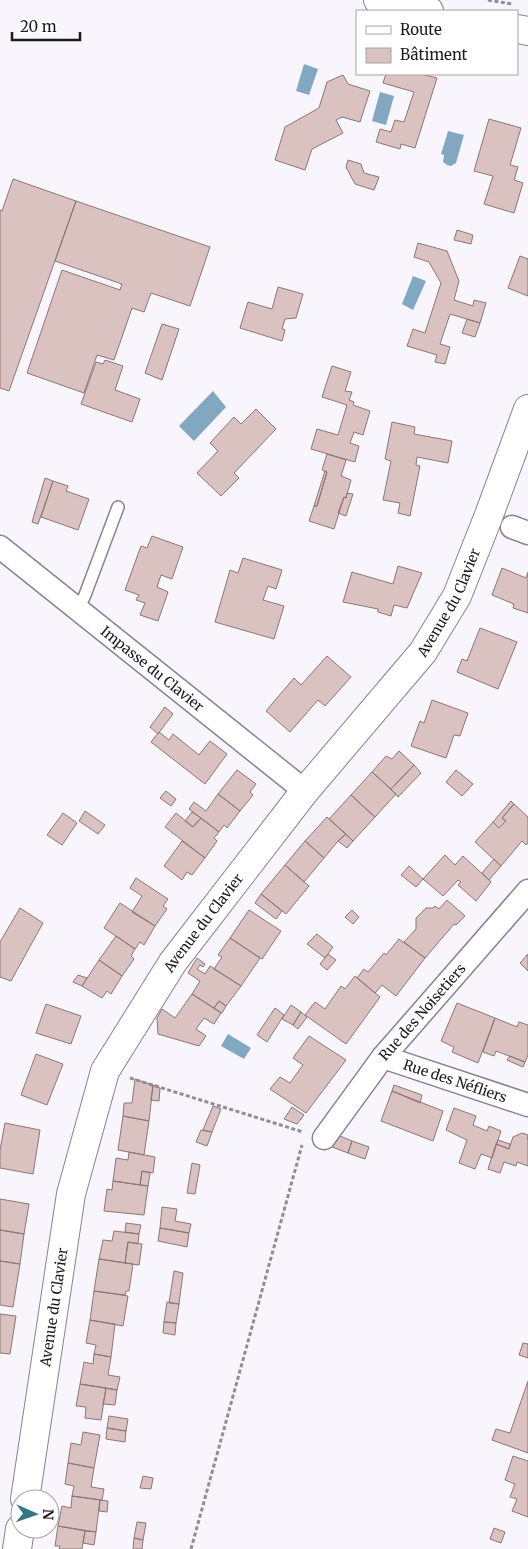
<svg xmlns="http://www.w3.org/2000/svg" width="528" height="1549" viewBox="0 0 528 1549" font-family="Merriweather,serif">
  <rect width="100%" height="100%" fill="#f9f5fd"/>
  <path fill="#81a8c0" d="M304,64L318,69L309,95L296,91Z
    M380,92L394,96L386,125L372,121Z
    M448,131L464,135L456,163L451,166L447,165L443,162L444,155L441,154Z
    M413,276L426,281L413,310L402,304Z
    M213,391L226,407L194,441L179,426Z
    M228,1034L251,1048L244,1059L221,1046Z"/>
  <path fill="#dac2c1" stroke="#8c7675" d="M386,74H421L437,78L415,148L401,144L400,149L376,142L380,129L391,132L395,120L404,122L414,92L383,83Z
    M343,75L348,84L370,91L360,122L342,117L336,120L343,133L312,149L305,170L275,160L285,127L319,108L327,82Z
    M489,119L521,128L510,165L518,167L514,180L523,183L514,213L484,204L493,176L474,171Z
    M348,160L361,164L364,173L379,177L374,190L355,184L346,167Z
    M13,179L76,201L9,391L0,388V210L2,211Z
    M76,201L210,247L190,306L151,293L144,312L132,308L114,360L97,355L84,393L27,373L62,270L120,290L122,284L55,261Z
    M457,230L473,235L471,244L454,240Z
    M418,243L447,251L459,281L454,300L473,306L474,300L486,303L480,323L450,314L440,344L450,347L445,364L435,362L437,355L407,346L413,329L425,333L441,283L429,262L414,257Z
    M520,256L528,259V296L508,288Z
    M278,287L303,294L296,318L285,319L282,329L285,330L282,341L240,328L248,302L272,309Z
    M467,319L480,323L475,337L462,333Z
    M162,324L179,329L162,380L145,373Z
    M105,360L123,366L115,390L140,399L132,422L81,404L96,362L103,364Z
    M332,366L351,372L345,391L352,392L349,400L354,402L353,405L370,411L363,435L354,432L350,443L359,446L355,462L311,449L317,429L338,435L347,405L322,397Z
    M256,409L276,429L234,473L239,478L221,496L197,473L218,451L210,443L234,417L241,424Z
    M392,422L415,427L414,434L452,441L448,463L417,457L416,465L420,466L410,516L398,513L400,503L383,500L391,461L385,459Z
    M327,454L346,460L341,476L351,480L346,498L344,497L334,529L309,521L314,506H317L327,472L322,470Z
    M325,471L327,472L317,506H314Z
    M45,478L53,481L38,524L32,522Z
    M53,481L68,486L66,491L89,499L78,530L41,517Z
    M347,493L353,494L346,516L338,513L344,497L346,498Z
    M152,536L183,547L172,579L161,575L157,587L168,592L158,621L140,615L145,603L136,600L139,595L125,590L141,546L147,548Z
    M243,558L282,570L276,589L268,586L263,600L284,606L274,639L215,622L230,570L238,573Z
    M398,566L422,573L407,608L394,605L391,616L378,612V609L343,602L352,572L393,584Z
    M502,568L526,578L528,572V613L513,608L514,604L492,595Z
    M480,628L517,642L498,689L457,672L462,659L467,661Z
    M327,656L351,677L325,706L318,700L290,732L266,711L294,678L301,685Z
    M432,700L468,713L460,736L454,735L446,758L411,746L420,721L424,723Z
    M165,707L173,714L158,734L150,727Z
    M159,732L169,740L173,734L199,755L210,741L227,754L205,784L151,742Z
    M399,751L414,765L391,789L372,772L386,756L392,759Z
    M414,765L421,773L398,797L391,789Z
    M237,770L256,784L250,792L253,795L240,811L218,794Z
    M456,770L473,784L462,796L446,782Z
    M372,772L396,794L375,817L351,795Z
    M166,791L176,799L171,806L160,798Z
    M218,794L240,811L227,828L224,825L219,832L189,809L194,802L206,811Z
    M351,795L375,817L353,841L329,819Z
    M511,801L514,804L502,818L506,821L499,828L493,822Z
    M514,804L528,817V843L526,845L522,841L501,866L475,842L493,822L499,828L506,821L502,818Z
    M85,811L105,825L98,834L79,821Z
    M192,812L201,818L193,827L185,821Z
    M63,813L77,823L62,845L47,835Z
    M176,813L193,827L201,818L219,832L214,838L217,841L205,858L165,827Z
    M327,817L346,834L338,841L324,858L305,841Z
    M346,834L353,841L347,848L338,841Z
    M182,841L205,858L192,875L187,872L182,880L164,866Z
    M305,841L324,858L304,882L285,865Z
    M445,855L455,865L463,856L491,882L476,901L458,885L461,882L458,880L443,896L423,879Z
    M494,859L501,866L489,880L482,873Z
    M285,865L309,886L286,914L261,894Z
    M409,866L423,879L416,887L401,875Z
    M136,878L168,899L163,906L167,909L155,926L132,912L142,896L130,888Z
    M261,894L282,911L276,919L255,903Z
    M447,900L465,916L456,925L454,924L425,958L404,942L416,929V918L426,908H433L435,906L439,909Z
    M120,903L155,926L144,945L140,942L135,949L104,928Z
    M20,908L43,923L11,981L0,977V942Z
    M249,910L281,931L262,959L230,938Z
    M352,910L359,917L353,924L345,917Z
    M317,934L333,947L325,958L307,944Z
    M116,936L135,949L131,956L134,959L122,976L99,960Z
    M230,938L260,958L241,986L214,969L222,957L218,955Z
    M399,939L425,958L396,996L382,985L375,993L357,978L364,969L368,972L384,953L386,955Z
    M328,954L336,960L327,970L320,964Z
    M528,954V971L520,963Z
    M197,958L205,964L203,967L200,965L197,969L205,974L210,966L241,986L226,1006L219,1001L214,1008L192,994L200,981L188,973Z
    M99,960L122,976L111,994L107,991L102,998L82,986Z
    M78,975L87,978L82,986L73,982Z
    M355,976L380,997L346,1044L305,1015L315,1002L325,1009L341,986L345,989Z
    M192,994L221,1013L214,1024L204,1018L196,1029L206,1036L199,1046L158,1034L157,1018L162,1009L175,1018Z
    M219,1001L226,1006L222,1013L214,1008Z
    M457,1003L495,1018L478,1063L452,1052L454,1047L441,1041Z
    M46,1004L81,1016L71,1044L36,1033Z
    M291,1005L301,1012L293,1025L282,1019Z
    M275,1008L284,1015L267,1042L257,1035Z
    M301,1012L307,1017L298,1029L293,1025Z
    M495,1018L517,1027L519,1022L528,1025V1055L525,1062L496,1051L494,1056L483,1052Z
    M309,1036L346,1060L306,1113L270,1089L280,1077L290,1083L303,1065L293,1058Z
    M36,1054L63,1064L47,1105L21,1095Z
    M510,1056L525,1062L523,1067L507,1060Z
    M135,1079L153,1085L149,1121L123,1116L124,1103H132Z
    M153,1085L160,1088L159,1101L151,1100Z
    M394,1085L422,1095L420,1103L392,1091Z
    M392,1091L443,1111L433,1141L381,1121Z
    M213,1106L221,1109L212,1132L203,1130Z
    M292,1107L304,1115L297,1124L284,1119Z
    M454,1108L476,1116L473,1125L487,1131L489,1126L501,1131L492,1158L481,1154L475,1169L459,1163L467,1140L446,1130Z
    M123,1116L149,1121L144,1155L118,1150Z
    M5,1123L40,1130L33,1174L0,1168V1150Z
    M201,1130L212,1132L207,1146L196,1142Z
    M522,1133L528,1135L527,1139H528V1166L517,1162L516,1166L504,1162L500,1173L488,1169L496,1144L509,1149L513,1137Z
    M340,1136L352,1141L348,1153L332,1147Z
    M498,1140L510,1144L509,1149L496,1144Z
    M352,1141L369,1147L365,1159L348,1153Z
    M129,1152L155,1157L153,1173L142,1171L140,1185L113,1181L116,1158L128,1160Z
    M192,1163L200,1165L195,1194L187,1193Z
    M142,1171L150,1173L148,1186L140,1185Z
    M113,1181L148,1186L144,1215L104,1211L107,1189L112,1190Z
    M0,1199L29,1204L24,1234L0,1230Z
    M162,1207L177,1209L175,1221L191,1224L189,1233L160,1228Z
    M126,1223L141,1225L139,1234L125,1232Z
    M160,1228L189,1233L187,1247L158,1241Z
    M0,1230L24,1234L20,1264L0,1261Z
    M114,1231L139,1234L138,1244L128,1242L125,1263L99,1259L103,1240L112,1241Z
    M128,1242L142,1244L139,1265L125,1263Z
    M99,1259L133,1264L129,1291H126L125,1295L94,1291Z
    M0,1261L20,1264L13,1307L0,1305Z
    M174,1271L183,1273L179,1304L169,1303Z
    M94,1291L128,1296L123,1326L90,1320Z
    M167,1302L179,1304L176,1323L164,1322Z
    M0,1314L16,1316L10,1354L0,1353Z
    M90,1320L115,1324L111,1357L94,1354L96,1345L86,1343Z
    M164,1322L176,1323L175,1335L163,1333Z
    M523,1343L528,1344V1358L519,1355Z
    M94,1354L111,1357L108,1375L120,1377L117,1390L80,1384L84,1362L93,1364Z
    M528,1381V1453L492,1440L496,1429L510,1433Z
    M80,1384L106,1388L101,1420L85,1418L86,1407L76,1406Z
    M106,1388L117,1390L115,1405L103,1404Z
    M109,1416L128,1419L126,1431L107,1428Z
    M107,1428L126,1431L125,1442L106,1439Z
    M83,1432L100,1435L94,1468L68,1463L71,1443L81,1445Z
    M513,1456L528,1461V1517L512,1511L517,1499L510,1497L515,1484L505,1480Z
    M68,1463L94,1468L91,1487L104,1489L102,1500L72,1496L74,1486L65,1484Z
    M143,1476L153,1478L151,1489L140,1488Z
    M72,1496L100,1500L96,1532L58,1526L62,1506L71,1508Z
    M100,1500L108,1501L107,1512L99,1511Z
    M137,1522L146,1523L143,1540L134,1538Z
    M58,1526L85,1531L82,1549H59L60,1546H55Z
    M494,1528L505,1532L501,1543L490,1539Z
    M85,1531L96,1532L94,1545L83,1543Z
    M134,1538L143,1540L142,1549H133Z"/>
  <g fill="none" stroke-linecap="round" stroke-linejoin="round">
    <defs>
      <path id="service" d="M78,609L85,595L118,507"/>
      <g id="minor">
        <path d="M512,527L528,533"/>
        <path id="s1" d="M0,547L305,791"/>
        <path id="s2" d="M383,1057L528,1105"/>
        <path id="s3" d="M324,1138L383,1057L528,891"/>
      </g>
      <g id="tertiary">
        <path d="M378,0L429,11"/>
        <path d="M517,29L528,31"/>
        <path id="s4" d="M25,1499L71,1194L105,1071L173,962L305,791L423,652L457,596L489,515L528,409"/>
        <path d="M17,1549L20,1529"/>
      </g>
    </defs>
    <use href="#service" stroke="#898192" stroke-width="14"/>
    <use href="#minor" stroke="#898192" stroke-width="25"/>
    <use href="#tertiary" stroke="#898192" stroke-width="30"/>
    <path stroke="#908c94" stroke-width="3" stroke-dasharray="4 2.5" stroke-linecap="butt" d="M488,0L512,4
      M130,1078L303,1132
      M191,1549L302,1145"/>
    <use href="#service" stroke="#fff" stroke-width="11"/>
    <use href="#minor" stroke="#fff" stroke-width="22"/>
    <use href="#tertiary" stroke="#fff" stroke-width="28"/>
  </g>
  <g text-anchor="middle" stroke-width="5" stroke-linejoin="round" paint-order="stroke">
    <g font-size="14" fill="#1c1920" stroke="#fff">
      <text dy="5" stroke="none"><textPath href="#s4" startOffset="1019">Avenue du Clavier</textPath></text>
      <text dy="5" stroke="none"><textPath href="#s1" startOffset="195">Impasse du Clavier</textPath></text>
      <text dy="5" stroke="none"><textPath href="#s4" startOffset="614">Avenue du Clavier</textPath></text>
      <text dy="5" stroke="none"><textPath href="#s3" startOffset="160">Rue des Noisetiers</textPath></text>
      <text dy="5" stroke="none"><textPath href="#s2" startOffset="76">Rue des Néfliers</textPath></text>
      <text dy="5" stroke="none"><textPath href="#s4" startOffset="194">Avenue du Clavier</textPath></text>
    </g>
  </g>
  <rect x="356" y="10" width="162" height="65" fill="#ffffff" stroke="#a4a3a6"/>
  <rect x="366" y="26" width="25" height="8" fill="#ffffff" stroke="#a4a3a6"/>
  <text x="400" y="35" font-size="15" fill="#1c1920">Route</text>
  <rect x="366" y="48" width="25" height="15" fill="#dac2c1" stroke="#a4a3a6"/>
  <text x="400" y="60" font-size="15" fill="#1c1920">Bâtiment</text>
  <g transform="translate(35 1514) rotate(92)"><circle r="24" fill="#ffffff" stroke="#a4a3a6"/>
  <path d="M0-4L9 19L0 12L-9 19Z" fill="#347588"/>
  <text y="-8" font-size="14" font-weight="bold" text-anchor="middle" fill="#1c1920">N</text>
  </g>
  <path d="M12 32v8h68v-8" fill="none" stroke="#1c1920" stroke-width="2.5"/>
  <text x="20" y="32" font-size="15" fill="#1c1920" stroke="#ffffff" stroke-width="4" paint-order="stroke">20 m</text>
</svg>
